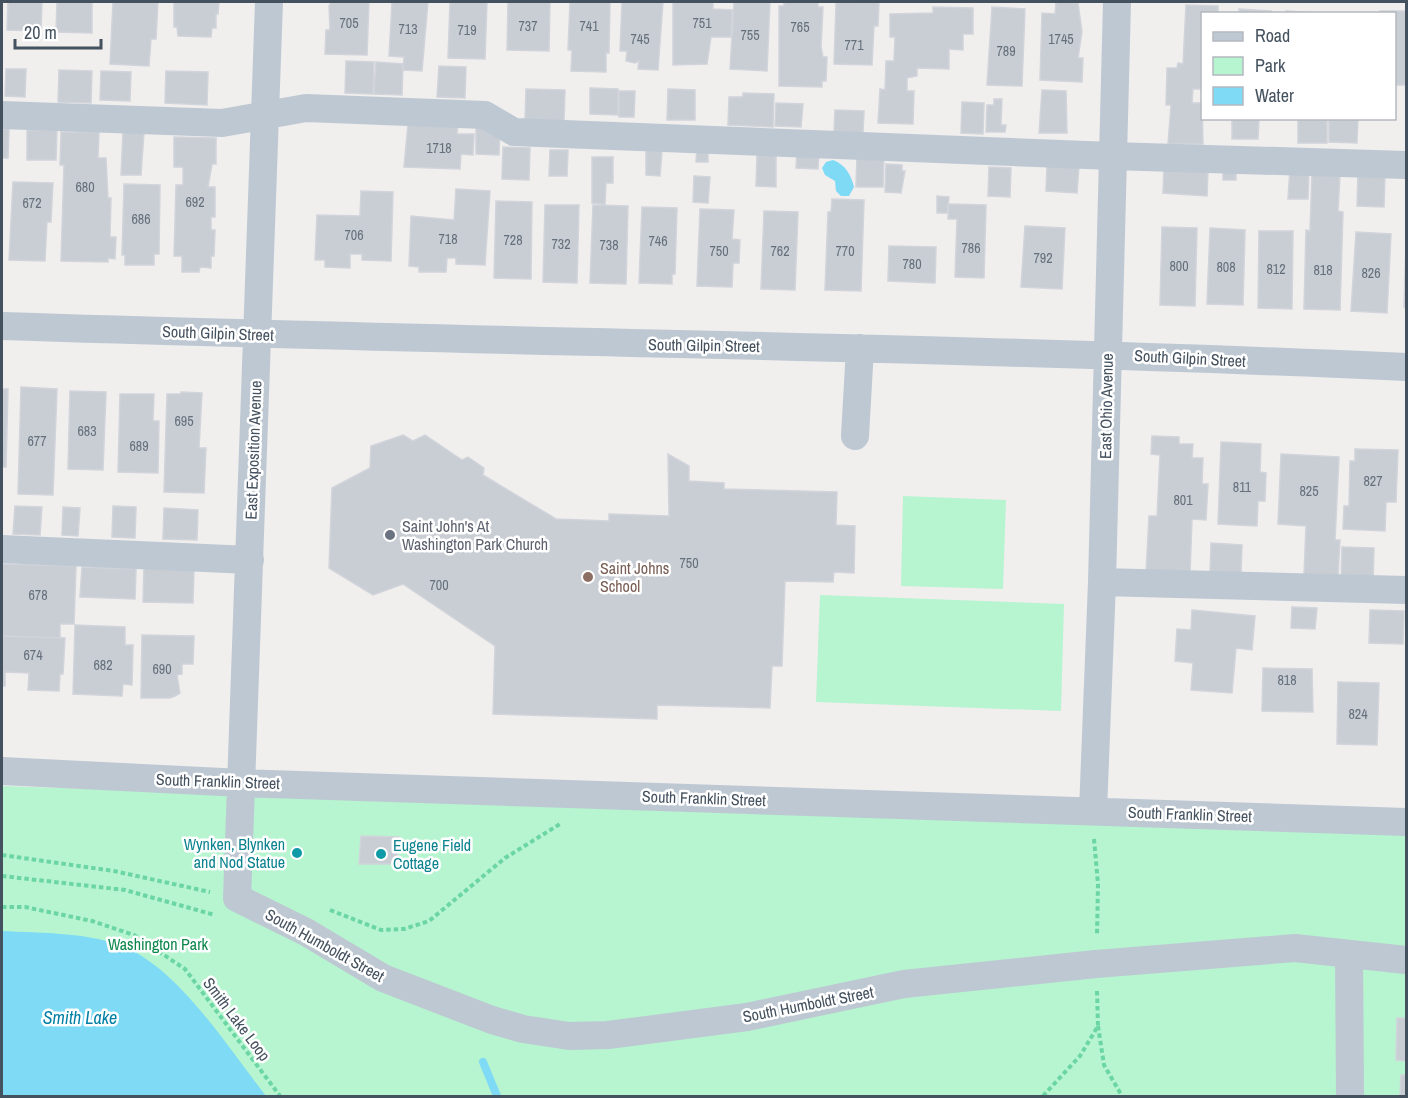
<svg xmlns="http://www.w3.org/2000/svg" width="1408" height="1098" viewBox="0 0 1408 1098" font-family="'Archivo Narrow',sans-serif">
  <rect width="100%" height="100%" fill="#f1eeee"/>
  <path fill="#b7f4d0" d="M903,496L1006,500L1003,589L901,586Z
    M820,595L1064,604L1061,711L816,702Z
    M2,786L1406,833V1096H2Z"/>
  <path fill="#7fdaf6" d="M833,160C846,165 851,175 854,187L849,196H841L836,191L835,181L825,175L822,168L826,162Z
    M2,931C40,933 93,932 129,949C182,974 230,1050 266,1096H2Z"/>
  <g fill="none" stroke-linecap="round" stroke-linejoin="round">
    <path stroke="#7fdaf6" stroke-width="8" d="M483,1062L497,1096"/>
  </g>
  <path fill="#c9cdd4" stroke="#d1d4da" stroke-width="1.5" d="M8,2H42L41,31L7,30Z
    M57,2H92V33L56,32Z
    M113,2H158L156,39H151L149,66L110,64Z
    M174,2H219L218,14H216V28H212L211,37L178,36L177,27H174Z
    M331,2H369L367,55L325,54L326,30H330L329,6Z
    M392,2H428L422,71L403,70L404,57L389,56Z
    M450,2H487L485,59L448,58Z
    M508,2H550L549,51L507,50Z
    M570,2H610L609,53H606V72L571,71L572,50H568Z
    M622,2H663L658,70L638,69L639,61L635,63L626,61L627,51H620Z
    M673,2H713V9L732,10L731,37H711L707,64L673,65Z
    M734,2H770L767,71L730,69Z
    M784,2H818V7H823L821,47L823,57H827L826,81H822V87L779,86V6H784Z
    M857,2H879L878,26H874L872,65L834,64L836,3Z
    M1056,2L1078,3L1082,32L1078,58H1083L1082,82L1040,80L1042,13L1055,14Z
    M1186,5L1218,6V14H1202V89H1193L1192,103H1202L1203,144H1168L1171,105H1166L1167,68H1177L1178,63L1183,64Z
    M933,7L973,8V34H963V50L949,49V69L917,68V76L907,78V91H914L913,124L878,123L880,89L885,90L886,61H894L895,37H890V14L933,13Z
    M992,7L1025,9L1022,86L987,85Z
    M1239,9L1271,11V14H1239Z
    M1286,11L1320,13V14H1285Z
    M1380,11H1406V85H1394V14H1380Z
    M346,61L374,62L373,94L345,93Z
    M376,62L403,64L402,95L374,94Z
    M439,66L466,67L465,98L437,97Z
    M6,69H26L25,97L5,96Z
    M59,70L92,71L91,103L58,102Z
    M101,71L131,72L130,101L100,100Z
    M166,71L208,72L207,105L165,103Z
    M590,88L618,89V115L590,114Z
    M526,89L565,90L564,121L525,120Z
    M668,89L695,90V120H667Z
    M1042,90L1066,91L1067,133H1039Z
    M619,91H635L634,117H619Z
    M743,93L774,94L773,127L728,125L729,97H743Z
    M994,99H1002L1001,125H1006L1005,132H986L987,105H994Z
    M962,102L984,103L983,134L961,133Z
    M776,103L803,104L801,127L775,126Z
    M835,110L864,111L863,133L834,132Z
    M1232,118H1259L1258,139H1232Z
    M1298,118H1327V143H1298Z
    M1329,118H1358L1357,143L1329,142Z
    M408,124L458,126L457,134H474L473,155L461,154L460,169L404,167Z
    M476,125H500L499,155L476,154Z
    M2,129H9L8,158H2Z
    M27,130H57L56,160H27Z
    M61,132H99L98,158H106L108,198H111L110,237H116L115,259L108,258V262L61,261L64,165H60Z
    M123,132H144L141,175H121Z
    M174,137L216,138V164H212L208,187H215V217H211V230H215L214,256H211V268L200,267L199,272H182V256H174L176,185H183V167H174Z
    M503,147L530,148L529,180L502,179Z
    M697,149H708V162H696Z
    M550,150H568L567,176H549Z
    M646,151H662L660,176L646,175Z
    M797,152L819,153L818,169L796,168Z
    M757,155H776V187L756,186Z
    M857,155H884L883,187H856Z
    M592,157H613V183H606L605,204L592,203Z
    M886,164L902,165V171H905L901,193L885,192Z
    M1047,164L1079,166L1077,193L1046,191Z
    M1164,166L1208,169L1207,196L1163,193Z
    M989,167L1011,168L1010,197L988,196Z
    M1223,167H1236V180H1223Z
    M1290,168H1309L1308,199H1288Z
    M1312,174L1340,175L1338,211L1343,212L1340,310L1304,309L1306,230L1310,231Z
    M1358,174L1385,175L1384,207L1357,206Z
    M694,176L710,177L708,203L693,202Z
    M13,182L53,183L51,222H47L45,261L9,260Z
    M124,184L160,185L159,254H154V265H125V255H122Z
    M456,189L490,191L485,265L456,264V258H447L446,272H419V267L409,266L411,216L454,220Z
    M361,191L393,192L391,261L362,260V254H350V268L325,267V260H315L317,215L360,216Z
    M937,196L949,197L947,213H937Z
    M832,199L864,200L861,291L825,290L828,212H831Z
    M496,201L532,202L531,279L494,278Z
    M949,204L986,205L984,278L955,277L957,219H948Z
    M545,205H579L577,283L543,282Z
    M593,205L628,206L626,284L590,283Z
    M642,207L677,208L675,274H672V284L639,283Z
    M700,209L734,210L732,239L740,240L739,263H733L732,287L697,286Z
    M764,211L798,212L795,290L761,289Z
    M1025,226L1065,228L1062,289L1021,287Z
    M1162,227L1197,228L1195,306L1160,305Z
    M1210,228L1245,230L1243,305L1207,304Z
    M1259,231H1293L1292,309L1258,308Z
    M1356,232L1391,234L1387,313L1351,311Z
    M1406,245V307H1404Z
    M889,246L936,247L935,283L888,281Z
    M21,387L57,389L53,495L18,494Z
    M2,389H8L6,467H2Z
    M70,391L106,392L103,470L68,469Z
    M181,392L202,393L199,448H206L204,493L164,492L167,394H181Z
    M120,394H154L153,421H159L158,473L118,472Z
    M403,435L413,441L425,435L462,460L468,457L484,468L483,475L556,519L609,521V514L669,516L668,454L689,466V481L724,483V489L837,492L836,525L855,526L854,573L834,572L833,582L785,581L782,666H772L770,708L657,705V719L493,714L495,646L403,584L373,595L329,568L332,488L370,468L371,446Z
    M1152,436L1179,437V444H1193L1192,458H1203L1202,484H1208L1206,520L1192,519L1190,575L1146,572L1149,516H1157L1160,455L1151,454Z
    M1221,442L1261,444L1260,472L1266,473L1265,501H1258L1257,526L1218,524Z
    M1355,449L1398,450L1396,502H1386L1385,531L1343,529L1344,506H1349L1350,461H1355Z
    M1281,454L1339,457L1335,540H1340L1338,576L1304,575L1306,526L1278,524Z
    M15,506L42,507L40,535L13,534Z
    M113,506L136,507L135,538L112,537Z
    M63,507L80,508L78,536L62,535Z
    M164,508L198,510L197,540L163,539Z
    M1211,543L1242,545L1241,574L1210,573Z
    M1342,547L1374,548L1373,586L1341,585Z
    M2,564L76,566L74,624H60V638L2,636Z
    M82,567L136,569L135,599L80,597Z
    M144,567L194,569L193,603L143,602Z
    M1292,607L1317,608L1315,629L1291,628Z
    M1192,610L1255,616L1252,650L1236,648L1232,693L1191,690L1193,663L1175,661L1177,629L1191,630Z
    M1370,610L1404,611L1403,644L1369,643Z
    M75,625L125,627V645H133L132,685L123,684L122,696L73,694Z
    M142,635L194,636L193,664H182V674L177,675L180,693L175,696L170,698H141Z
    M2,636L65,638L63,674H60L59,691L28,690L29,673L5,672V686H2Z
    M1263,668L1312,669L1313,712L1262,711Z
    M1338,682L1379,683L1377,745L1337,744Z
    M361,836L399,837L397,864H359Z
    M1397,1018H1406V1061L1396,1060Z
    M1401,1075H1406V1096H1400Z"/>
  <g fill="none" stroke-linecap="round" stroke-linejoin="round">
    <path stroke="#6bd6a3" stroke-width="4" stroke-dasharray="4.5 3" stroke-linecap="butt" d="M1094,839L1098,884L1097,936
      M2,855L114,871L210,892
      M2,876L125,890L215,915
      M2,907H25L92,921L134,935L185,969L280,1096
      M330,910L381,930L404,929L429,921L505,858L560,824
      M1098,1026L1104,1065L1122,1096
      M1043,1096L1080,1056L1098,1026L1097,991"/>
    <path stroke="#bdc8d2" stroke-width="28" d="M269,2L237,898L306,932L383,978L492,1020L523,1029L569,1036L608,1035L747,1017L904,984L1096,964L1295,948L1406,960
      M2,115L222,123L306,108L485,115L514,132L1112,156L1406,165
      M2,326C470,342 938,346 1406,367
      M855,436L860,348
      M2,549L250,560
      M1102,582L1406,590
      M2,771L242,783L1406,822
      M1093,811L1102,582L1117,2
      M1349,954L1350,1096"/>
  </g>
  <circle fill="#6b7280" stroke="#fff" stroke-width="2" cx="390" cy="535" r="6"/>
  <circle fill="#8d6e63" stroke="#fff" stroke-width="2" cx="588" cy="577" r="6"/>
  <g fill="#0f9aa8" stroke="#fff" stroke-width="2">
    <circle cx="297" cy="853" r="6"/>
    <circle cx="381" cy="854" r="6"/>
  </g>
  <g text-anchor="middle" stroke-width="5" stroke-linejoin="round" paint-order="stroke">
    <g font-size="14" fill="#65707c">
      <text x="349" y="28">705</text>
      <text x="702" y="28">751</text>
      <text x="528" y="31">737</text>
      <text x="589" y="31">741</text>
      <text x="800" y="32">765</text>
      <text x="408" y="34">713</text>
      <text x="467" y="35">719</text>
      <text x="750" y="40">755</text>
      <text x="640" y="44">745</text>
      <text x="1061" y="44">1745</text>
      <text x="854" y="50">771</text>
      <text x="1006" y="56">789</text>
      <text x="439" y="153">1718</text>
      <text x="85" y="192">680</text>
      <text x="195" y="207">692</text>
      <text x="32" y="208">672</text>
      <text x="141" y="224">686</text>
      <text x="354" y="240">706</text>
      <text x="448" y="244">718</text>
      <text x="513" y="245">728</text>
      <text x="658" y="246">746</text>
      <text x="561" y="249">732</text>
      <text x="609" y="250">738</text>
      <text x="971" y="253">786</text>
      <text x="719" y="256">750</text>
      <text x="780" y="256">762</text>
      <text x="845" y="256">770</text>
      <text x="1043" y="263">792</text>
      <text x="912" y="269">780</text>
      <text x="1179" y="271">800</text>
      <text x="1226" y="272">808</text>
      <text x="1276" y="274">812</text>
      <text x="1323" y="275">818</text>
      <text x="1371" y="278">826</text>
      <text x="184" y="426">695</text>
      <text x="87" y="436">683</text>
      <text x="37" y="446">677</text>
      <text x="139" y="451">689</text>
      <text x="1373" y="486">827</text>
      <text x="1242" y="492">811</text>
      <text x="1309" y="496">825</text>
      <text x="1183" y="505">801</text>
      <text x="689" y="568">750</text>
      <text x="439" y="590">700</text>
      <text x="38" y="600">678</text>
      <text x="33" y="660">674</text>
      <text x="103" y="670">682</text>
      <text x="162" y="674">690</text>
      <text x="1287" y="685">818</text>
      <text x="1358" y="719">824</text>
    </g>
    <g font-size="16" fill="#44515e" stroke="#fff">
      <text transform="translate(218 333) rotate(2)" y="6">South Gilpin Street</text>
      <text transform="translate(704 345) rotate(1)" y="6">South Gilpin Street</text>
      <text transform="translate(1190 358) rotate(3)" y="6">South Gilpin Street</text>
      <text transform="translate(1106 406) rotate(-89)" y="6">East Ohio Avenue</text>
      <text transform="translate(253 450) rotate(-88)" y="6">East Exposition Avenue</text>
      <text transform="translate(218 781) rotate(2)" y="6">South Franklin Street</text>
      <text transform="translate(704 798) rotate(2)" y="6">South Franklin Street</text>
      <text transform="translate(1190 814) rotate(2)" y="6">South Franklin Street</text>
      <text transform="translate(325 945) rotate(29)" y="6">South Humboldt Street</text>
      <text transform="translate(808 1004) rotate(-11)" y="6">South Humboldt Street</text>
      <text transform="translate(237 1019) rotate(53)" y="6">Smith Lake Loop</text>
    </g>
    <g font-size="16" fill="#5b616d" stroke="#fff" text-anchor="start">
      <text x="402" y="532">Saint John's At<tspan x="402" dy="18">Washington Park Church</tspan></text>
    </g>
    <g font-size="16" fill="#785e54" stroke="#fff" text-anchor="start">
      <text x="600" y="574">Saint Johns<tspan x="600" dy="18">School</tspan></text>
    </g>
    <g font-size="16" fill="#0d838f" stroke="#fff" text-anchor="end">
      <text x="285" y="850">Wynken, Blynken<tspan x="285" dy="18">and Nod Statue</tspan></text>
      <text x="393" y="851" text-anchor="start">Eugene Field<tspan x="393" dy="18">Cottage</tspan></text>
    </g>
    <g font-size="16" fill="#0c874c" stroke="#fff">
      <text x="158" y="950">Washington Park</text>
    </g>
    <g font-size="18" font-style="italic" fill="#027fa5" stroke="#fff">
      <text x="80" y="1024">Smith Lake</text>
    </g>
  </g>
  <rect width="1408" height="1098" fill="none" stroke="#44515e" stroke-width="6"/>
  <rect x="1201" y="12" width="195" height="108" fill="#ffffff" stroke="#b4b9bf" stroke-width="1.5"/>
  <rect x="1213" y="32" width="30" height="9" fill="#bdc8d2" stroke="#b4b9bf" stroke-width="1.5"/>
  <text x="1255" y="42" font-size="18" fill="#44515e">Road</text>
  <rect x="1213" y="57" width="30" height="18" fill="#b7f4d0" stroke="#b4b9bf" stroke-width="1.5"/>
  <text x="1255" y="72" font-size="18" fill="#44515e">Park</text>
  <rect x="1213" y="87" width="30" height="18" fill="#7fdaf6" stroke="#b4b9bf" stroke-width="1.5"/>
  <text x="1255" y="102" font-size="18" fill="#44515e">Water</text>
  <path d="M15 39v9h86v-9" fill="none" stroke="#44515e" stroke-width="3"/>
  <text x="24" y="39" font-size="18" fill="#44515e" stroke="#ffffff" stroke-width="4.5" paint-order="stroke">20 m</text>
</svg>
